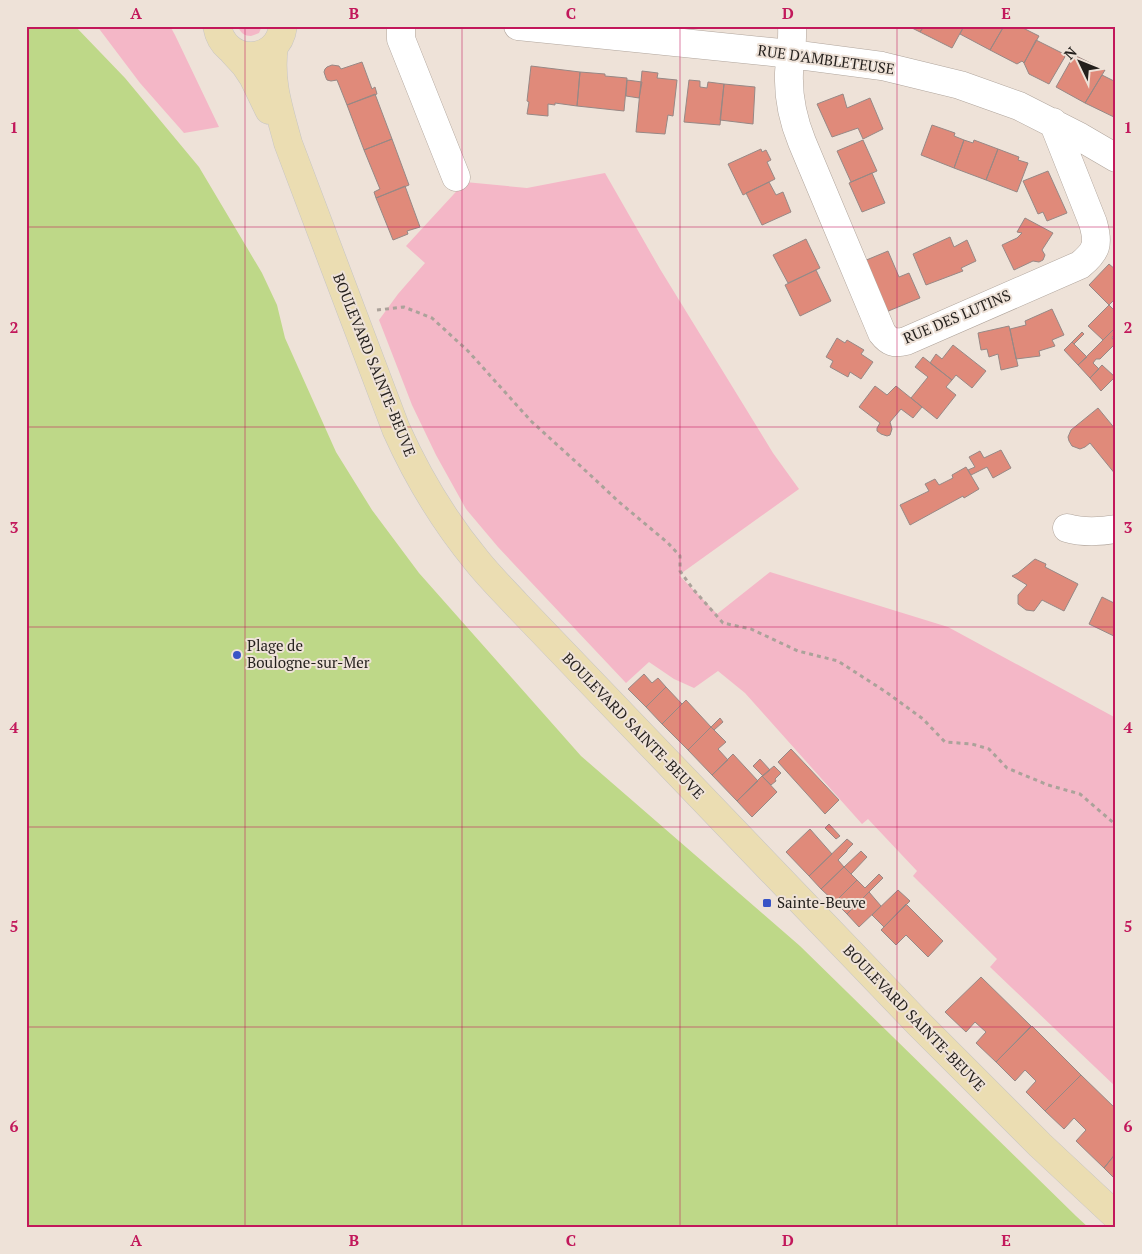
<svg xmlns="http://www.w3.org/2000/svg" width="1142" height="1254" viewBox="0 0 1142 1254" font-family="'PT Serif',serif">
  <rect width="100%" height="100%" fill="#eee2d8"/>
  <path fill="#f4b7c7" d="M97,26H170L175,35L219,127L184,133L140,83Z
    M238,26H262L259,33L251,36C245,36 240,33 238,26Z
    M605,173L660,269L773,453L799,489L679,575L717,614L770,572L948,627L1116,718V1087L990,967L997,959L913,876L917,871L868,819L862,824L745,693L718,671L694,688L674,679L649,662L626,683L498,547L466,509L436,455L412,405L379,320L398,294L425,263L406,246L465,182L527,188Z"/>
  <path fill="#bed888" d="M26,26H75L125,78L199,167L262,273L277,305L285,338L336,452L372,510L419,573L581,756L800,946L1076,1216L1089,1228H26Z"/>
  <path fill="#e08a7a" stroke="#978885" d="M908,26H924L920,32Z
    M924,26H964L952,48L920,32Z
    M964,26H1004L990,50L960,34Z
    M1004,26H1019L1039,36L1024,63L1022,61L1017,64L990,50Z
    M1036,40L1066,55L1049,84L1029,74L1024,63Z
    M1074,55L1105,70L1085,103L1056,87Z
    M362,62L372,89L375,87L377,94L347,105L337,80L331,81L327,80L326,78L324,72L325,69L327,67L332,65L339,66L341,69Z
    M531,66L580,72L577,106L555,103V105L548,104V116L527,114L529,102L527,101Z
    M642,71L658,73L657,78L677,80L673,116L668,115L665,134L636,132Z
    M580,72L605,74V76L627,78L624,111L577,106Z
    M1102,75L1116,82V118L1085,103Z
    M627,80L642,82L639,98L626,96Z
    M689,80L700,81V87L707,88L708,82L724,84L720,125L684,122Z
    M724,84L755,87L753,124L720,120Z
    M375,94L392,139L364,150L347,105Z
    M843,94L847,108L870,98L883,129L863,139L858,128L832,137L817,104Z
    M932,125L955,133L954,136L964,140L954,168L921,155Z
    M392,139L409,185L376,198L374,192L380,189L364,150Z
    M863,140L877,171L851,182L837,151Z
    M964,140L973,143L974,140L998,149L986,180L954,168Z
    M761,149L762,152L766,150L771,160L767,162L775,179L743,195L728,164Z
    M998,149L1019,157L1018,160L1028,163L1017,192L986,180Z
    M1048,171L1067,213L1047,221L1043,212L1038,214L1023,181Z
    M872,173L885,203L862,212L849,183Z
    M769,182L776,195L783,192L791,212L762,225L746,193Z
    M405,186L420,227L407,231L408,234L393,240L376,198Z
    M1025,218L1053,233L1042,250L1045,255L1043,260L1039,262L1033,261L1014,270L1002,245L1017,238L1022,233L1017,232Z
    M950,237L954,247L967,240L976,261L961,268L963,271L926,285L913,254Z
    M806,239L820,268L788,283L773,255Z
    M888,251L899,277L909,273L920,298L886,312L864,261Z
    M1109,264L1116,270V298L1109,305L1089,285Z
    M816,270L831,301L800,316L785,285Z
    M1109,305L1116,312V327L1103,340L1088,326Z
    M1052,309L1064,335L1052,340L1055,346L1039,351L1040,356L1016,359L1010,329L1026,325L1025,321Z
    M1009,326L1018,366L1001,370L998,354L989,357L987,349L981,350L978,333Z
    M1116,327V336L1114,337L1113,336L1112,338L1116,343L1100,359H1096L1093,363L1099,369L1090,378L1078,365Z
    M1082,332L1084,334L1074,344L1072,342Z
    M837,338L845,343L847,340L864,350L861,354L873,362L861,379L850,372L848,377L830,367L833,361L826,357Z
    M1072,342L1087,357L1078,365L1064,350Z
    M953,345L986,371L972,388L956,375L952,380L930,363L936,354L942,359Z
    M923,357L952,380L946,387L956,395L937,419L911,398L928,377L915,367Z
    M1102,365L1115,377L1101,391L1090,378Z
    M875,386L887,395L896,386L922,407L913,418L901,409L890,422L892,429L890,435L887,436L881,434L877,431V428L880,423L859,407Z
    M1098,408L1116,430V475L1090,443L1085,447L1080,449L1072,446L1069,441L1068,437L1071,430Z
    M1001,450L1011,468L993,478L987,467L971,475L968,470L975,467L969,457L980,451L984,458Z
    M966,467L979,489L964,498L963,496L910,525L900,505L929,491L925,484L935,479L939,485L953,478L952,475Z
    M1035,559L1046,564L1045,567L1078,584L1064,611L1042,600L1034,611L1026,610L1018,604V595L1027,585L1012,576L1018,573Z
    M1102,597L1116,604V637L1089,624Z
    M644,674L652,683L658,678L666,687L646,707L628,689Z
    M666,687L682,704L662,724L646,707Z
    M686,700L711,727L688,750L662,724Z
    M720,718L723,722L714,730L711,727Z
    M711,727L726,742L718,749L728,760L712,775L688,750Z
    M791,749L839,800L825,814L778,762Z
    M733,754L758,781L737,801L712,775Z
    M760,759L770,770L763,776L753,766Z
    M774,766L781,773L775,779L776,781L771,785L762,776Z
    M762,776L777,792L752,817L737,801Z
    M829,824L840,836L836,839L825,828Z
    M810,829L832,854L809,876L786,852Z
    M847,839L853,844L847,850V851L838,860L844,867L821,889L809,876Z
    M861,851L867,857L851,874L844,867Z
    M844,867L857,880L835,902L821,889Z
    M879,874L883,878L847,914L835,902L857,880L865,888Z
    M898,890L910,901L884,927L872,915Z
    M869,892L881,906L859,927L847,914Z
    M906,904L943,941L928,957L906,935L896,945L881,930Z
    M981,977L1031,1026L996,1062L976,1043L986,1032L975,1022L966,1032L945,1012Z
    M1032,1026L1081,1075L1045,1111L1026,1092L1036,1081L1025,1070L1015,1081L996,1062Z
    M1081,1075L1116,1109V1153L1104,1168L1076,1141L1086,1130L1074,1118L1064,1129L1045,1111Z
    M1116,1153V1180L1104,1168Z"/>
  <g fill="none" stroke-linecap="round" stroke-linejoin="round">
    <defs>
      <path id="minor" d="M401,26V39L456,177
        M518,26L791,54L882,66L960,85L1019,106L1080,137L1116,158
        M792,26C793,42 790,58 789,73C788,98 793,120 802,142L882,333C889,342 894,344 906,341L1080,265C1097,251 1099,244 1093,223L1053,122
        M1067,528C1084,533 1099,532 1116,529"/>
      <path id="major" d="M217,26C224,66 278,66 283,26
        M274,46C269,82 279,109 288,143L396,429C417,476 444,521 477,561C489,576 503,590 516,604L919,1024L1040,1145L1116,1216
        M233,52L245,65L253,77L269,110"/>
    </defs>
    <use href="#minor" stroke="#b0a59c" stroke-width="29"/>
    <use href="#major" stroke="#c6c5c4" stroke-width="29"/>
    <path stroke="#aba29a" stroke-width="3" stroke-dasharray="4 4" stroke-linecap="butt" d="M377,310L404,307L432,318L468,351L531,421L587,472L619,502L668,543L680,556V571L693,589L723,623L751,629L798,651L838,661L886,692L923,719L945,742L972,744L989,749L1007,768L1048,785L1080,794L1116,825"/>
    <use href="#minor" stroke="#fff" stroke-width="28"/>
    <use href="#major" stroke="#ebddb2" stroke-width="28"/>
  </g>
  <path fill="none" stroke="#c2185b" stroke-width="1" stroke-opacity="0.55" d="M245,26V1228M462,26V1228M680,26V1228M897,26V1228M26,227H1116M26,427H1116M26,627H1116M26,827H1116M26,1027H1116"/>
  <g fill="#3954c6" stroke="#eee2d8" stroke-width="2">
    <circle cx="237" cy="655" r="5"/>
    <rect x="762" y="898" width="10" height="10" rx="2.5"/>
  </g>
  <g text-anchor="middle" stroke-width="4" stroke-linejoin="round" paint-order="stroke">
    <g font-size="15" fill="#231f1c" stroke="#eee2d8">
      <text transform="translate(826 60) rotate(8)" y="5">RUE D'AMBLETEUSE</text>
      <text transform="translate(957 317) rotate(-23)" y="5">RUE DES LUTINS</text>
      <text transform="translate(374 365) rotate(68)" y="5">BOULEVARD SAINTE-BEUVE</text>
      <text transform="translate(633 726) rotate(46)" y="5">BOULEVARD SAINTE-BEUVE</text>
      <text transform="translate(914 1018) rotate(46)" y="5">BOULEVARD SAINTE-BEUVE</text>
    </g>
    <g font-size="15" fill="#231f1c" stroke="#eee2d8" text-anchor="start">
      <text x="247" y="651">Plage de<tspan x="247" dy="17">Boulogne-sur-Mer</tspan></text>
      <text x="777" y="908">Sainte-Beuve</text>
    </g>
  </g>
  <rect width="1142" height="1254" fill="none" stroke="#eee2d8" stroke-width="55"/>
  <g transform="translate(1080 62) rotate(313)" stroke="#eee2d8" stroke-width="4" paint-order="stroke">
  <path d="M0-4L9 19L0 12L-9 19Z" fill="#231f1c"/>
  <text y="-8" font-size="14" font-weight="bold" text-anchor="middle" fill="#231f1c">N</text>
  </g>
  <rect x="28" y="28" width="1086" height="1198" fill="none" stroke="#c2185b" stroke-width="2"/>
  <g font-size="16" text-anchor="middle" font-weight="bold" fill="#c2185b">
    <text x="136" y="19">A</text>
    <text x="354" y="19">B</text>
    <text x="571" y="19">C</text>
    <text x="788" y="19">D</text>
    <text x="1006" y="19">E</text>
    <text x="14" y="133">1</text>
    <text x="1128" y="133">1</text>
    <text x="14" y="333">2</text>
    <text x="1128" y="333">2</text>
    <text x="14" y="533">3</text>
    <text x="1128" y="533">3</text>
    <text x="14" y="733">4</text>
    <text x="1128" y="733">4</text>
    <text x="14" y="932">5</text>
    <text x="1128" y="932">5</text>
    <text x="14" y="1132">6</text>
    <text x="1128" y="1132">6</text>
    <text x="136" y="1246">A</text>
    <text x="354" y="1246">B</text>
    <text x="571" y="1246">C</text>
    <text x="788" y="1246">D</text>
    <text x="1006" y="1246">E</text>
  </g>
</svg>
